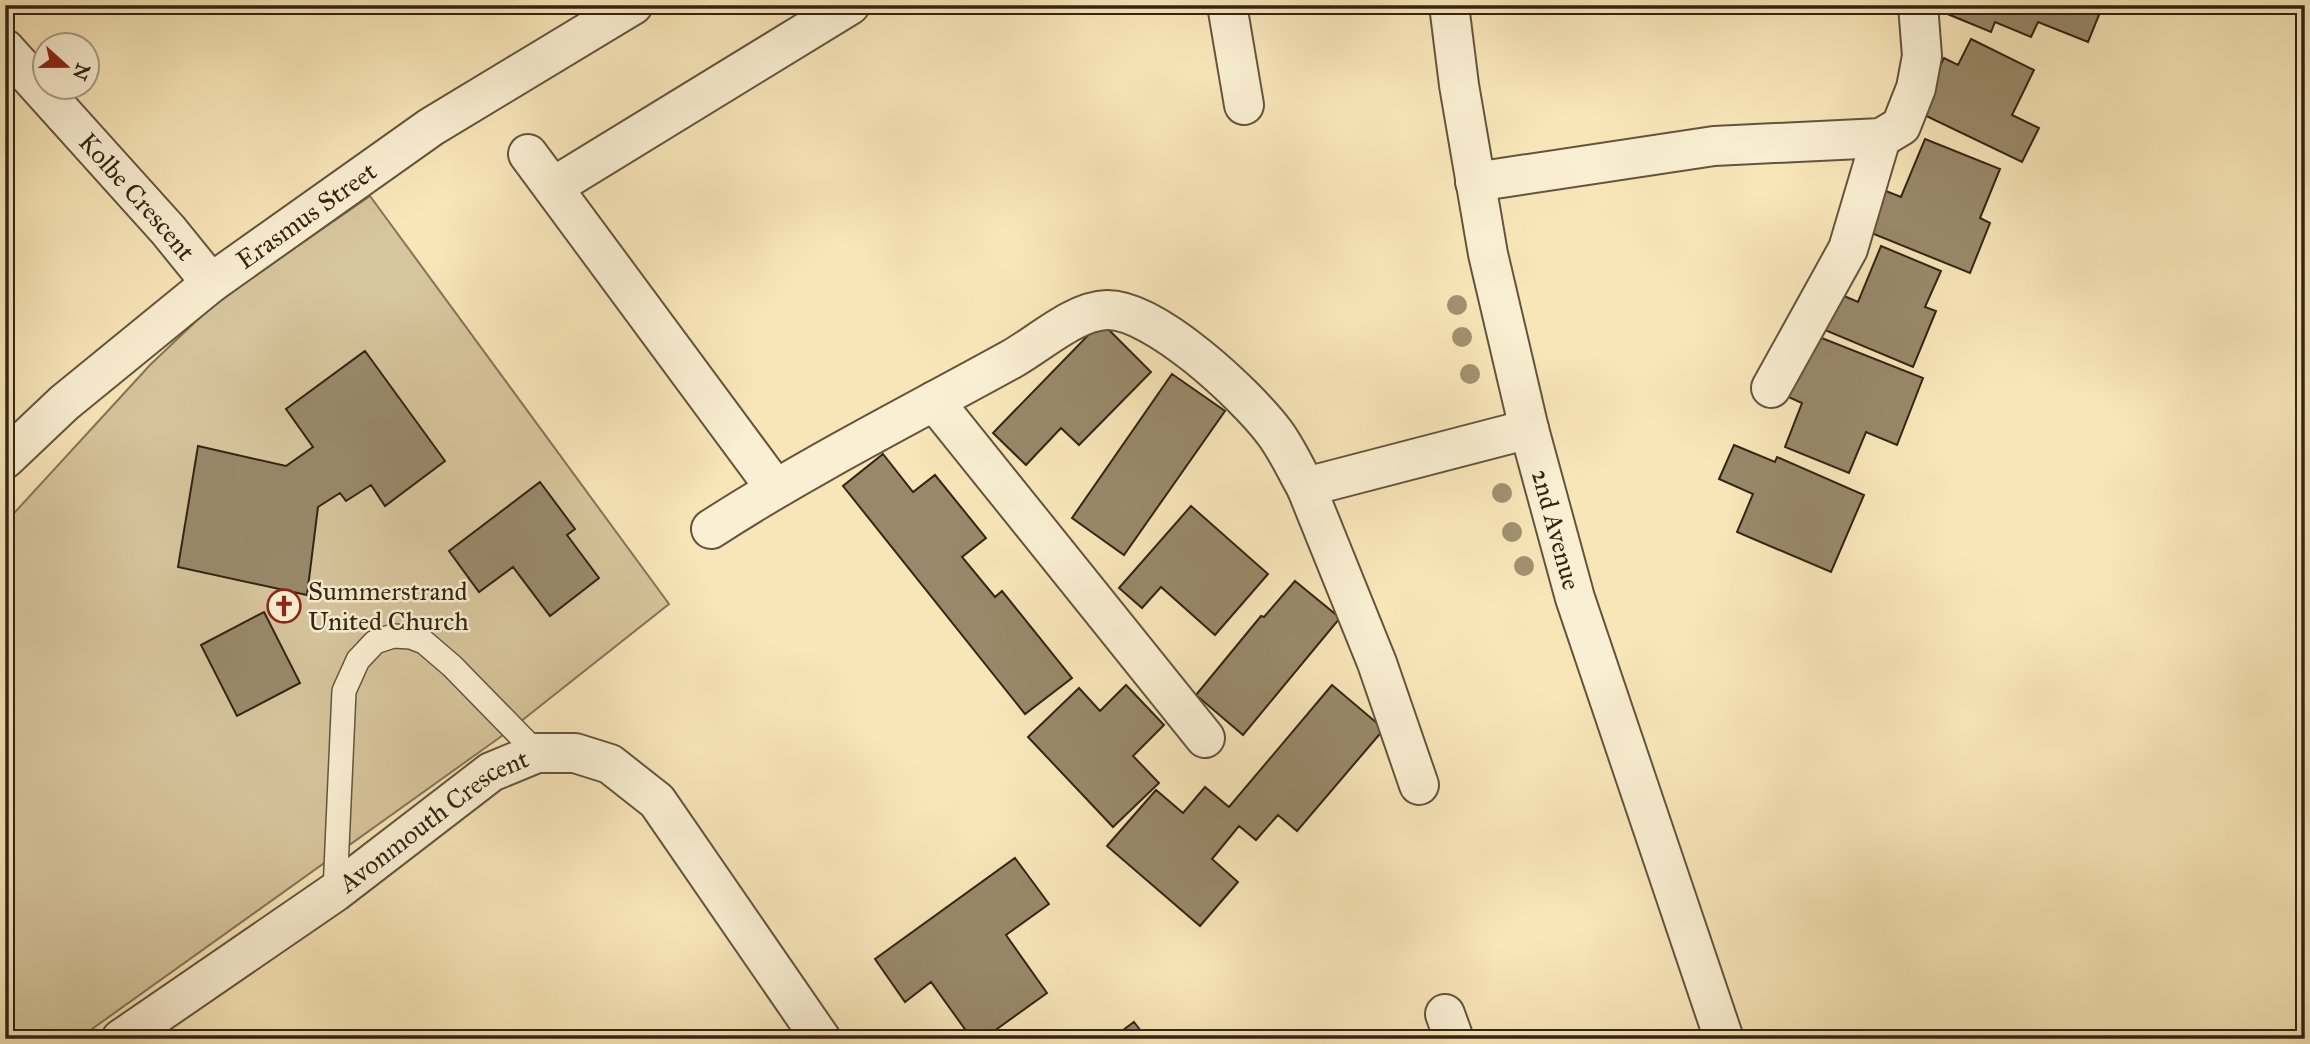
<svg xmlns="http://www.w3.org/2000/svg" width="2310" height="1044" viewBox="0 0 2310 1044" font-family="'IM FELL Great Primer',serif">
  <rect width="100%" height="100%" fill="#f8e6b9"/>
  <filter id="stains"><feTurbulence type="fractalNoise" baseFrequency=".00286" numOctaves="4"/><feColorMatrix values="0 0 0 0 .2 0 0 0 0 .09 0 0 0 0 .02 0 0 0 .5 -.17"/></filter>
  <radialGradient id="worn" r=".72"><stop offset=".6" stop-color="#630" stop-opacity="0"/><stop offset="1" stop-color="#630" stop-opacity=".3"/></radialGradient>
  <path fill="#d7c59d" stroke="#857458" stroke-width="2" d="M370,196L669,604L506,733L78,1039H5V523L150,365L215,303Z"/>
  <path fill="#99896a" stroke="#332414" stroke-width="2" d="M2103,5L2088,42L2038,22L2031,37L1995,22L1991,32L1928,6Z
    M1971,39L2034,70L2012,115L2039,128L2022,162L1918,112L1944,58L1958,65Z
    M1925,139L2000,169L1980,218L1990,223L1970,273L1859,228L1876,187L1901,197Z
    M1881,246L1941,271L1925,307L1936,311L1913,367L1813,325L1828,289L1858,302Z
    M1101,322L1151,372L1079,445L1061,428L1026,465L993,433Z
    M1809,333L1923,378L1897,445L1866,432L1849,473L1785,447L1802,403L1784,395Z
    M365,351L445,461L385,506L371,485L346,501L340,493L318,507L307,595L178,567L198,446L286,466L313,447L286,409Z
    M1172,374L1225,411L1124,555L1072,518Z
    M1734,445L1775,462L1777,457L1864,495L1831,572L1737,532L1753,494L1719,479Z
    M883,454L913,492L935,475L986,538L962,557L995,597L1002,591L1072,678L1025,714L843,486Z
    M540,482L575,529L567,535L599,578L550,616L513,567L479,592L449,551Z
    M1191,506L1268,574L1215,635L1161,587L1142,608L1119,588Z
    M1295,581L1340,618L1243,735L1196,695L1261,616L1264,617Z
    M264,612L300,683L237,716L201,645Z
    M1126,685L1164,725L1133,756L1159,783L1113,827L1028,737L1079,688L1100,711Z
    M1332,685L1384,729L1297,831L1278,815L1256,840L1239,826L1212,859L1238,882L1200,926L1107,846L1156,790L1183,813L1205,787L1229,807Z
    M1015,858L1049,904L1006,935L1047,993L983,1039H972L931,982L905,1002L875,959Z
    M1134,1022L1147,1039H1111Z"/>
  <g fill="none" stroke-linecap="round" stroke-linejoin="round">
    <defs>
      <path id="service" d="M335,892L344,691L358,660L375,642L393,636L411,637L424,642L452,666L537,753"/>
      <g id="minor">
        <path d="M1227,5L1244,105"/>
        <path id="s1" d="M5,49L168,230L211,283"/>
        <path d="M528,154L775,488"/>
        <path d="M1475,182L1714,146L1881,138L1901,126L1916,88L1922,56L1918,5"/>
        <path d="M553,187L850,5"/>
        <path d="M1771,388L1848,249L1881,138"/>
        <path d="M934,401L1205,738"/>
        <path id="s2" d="M5,459L64,403L211,283L431,127L633,5"/>
        <path d="M1306,487L1377,663L1419,785"/>
        <path d="M711,529C807,467 910,415 1010,360C1039,344 1074,311 1107,310C1155,309 1246,395 1274,432C1287,449 1296,470 1306,487L1529,429"/>
        <path d="M1445,1014L1454,1039"/>
        <path id="s3" d="M121,1039L335,892L491,772L537,753H575L610,764L657,801L821,1039"/>
      </g>
      <g id="tertiary">
        <path id="s4" d="M1449,5L1459,85L1488,254L1529,429L1575,598L1724,1039"/>
      </g>
    </defs>
    <use href="#service" stroke="#64543d" stroke-width="26"/>
    <use href="#minor" stroke="#64543d" stroke-width="42"/>
    <use href="#tertiary" stroke="#64543d" stroke-width="42"/>
    <use href="#service" stroke="#faefd2" stroke-width="23"/>
    <use href="#minor" stroke="#faefd2" stroke-width="38"/>
    <use href="#tertiary" stroke="#faefd2" stroke-width="38"/>
  </g>
  <g fill="#a29171">
    <circle cx="1457" cy="305" r="10"/>
    <circle cx="1462" cy="337" r="10"/>
    <circle cx="1470" cy="374" r="10"/>
    <circle cx="1502" cy="493" r="10"/>
    <circle cx="1512" cy="532" r="10"/>
    <circle cx="1524" cy="566" r="10"/>
  </g>
  <defs>
    <symbol id="church-ring" viewBox="-11 -11 22 22"><circle r="9.5" fill="#faefd2" stroke="#8f2418" stroke-width="1.5"/><path d="M-1.2-6h2.4v3.5h3.3v2.4h-3.3V6h-2.4V-.1h-3.3v-2.4h3.3Z" fill="#8f2418"/></symbol>
  </defs>
  <g fill-rule="evenodd">
    <use href="#church-ring" x="265" y="587" width="38" height="38"/>
  </g>
  <g text-anchor="middle" stroke-width="5" stroke-linejoin="round" paint-order="stroke">
    <g font-size="26" fill="#332414" stroke="#faefd2">
      <text dy="9" stroke="none"><textPath href="#s1" startOffset="198">Kolbe Crescent</textPath></text>
      <text dy="9" stroke="none"><textPath href="#s2" startOffset="388">Erasmus Street</textPath></text>
      <text dy="9" stroke="none"><textPath href="#s4" startOffset="536">2nd Avenue</textPath></text>
      <text dy="9" stroke="none"><textPath href="#s3" startOffset="382">Avonmouth Crescent</textPath></text>
    </g>
    <g font-size="26" fill="#332414" stroke="#faefd2" text-anchor="start">
      <text x="308" y="600">Summerstrand<tspan x="308" dy="30">United Church</tspan></text>
    </g>
  </g>
  <rect width="2310" height="1044" fill="none" stroke="#f8e6b9" stroke-width="28"/>
  <rect x="7" y="7" width="2296" height="1030" fill="none" stroke="#332414" stroke-width="3.5"/>
  <rect x="14" y="14" width="2282" height="1016" fill="none" stroke="#332414" stroke-width="2"/>
  <g transform="translate(66 66) rotate(111)"><circle r="33" fill="#faefd2" stroke="#aa9e86" stroke-width="2"/>
  <path d="M0-5L12 26L0 18L-12 26Z" fill="#8f2418"/>
  <text y="-10" font-size="19" font-weight="bold" text-anchor="middle" fill="#332414">N</text>
  </g>
  <rect width="100%" height="100%" filter="url(#stains)"/>
  <rect width="100%" height="100%" fill="url(#worn)"/>
</svg>
